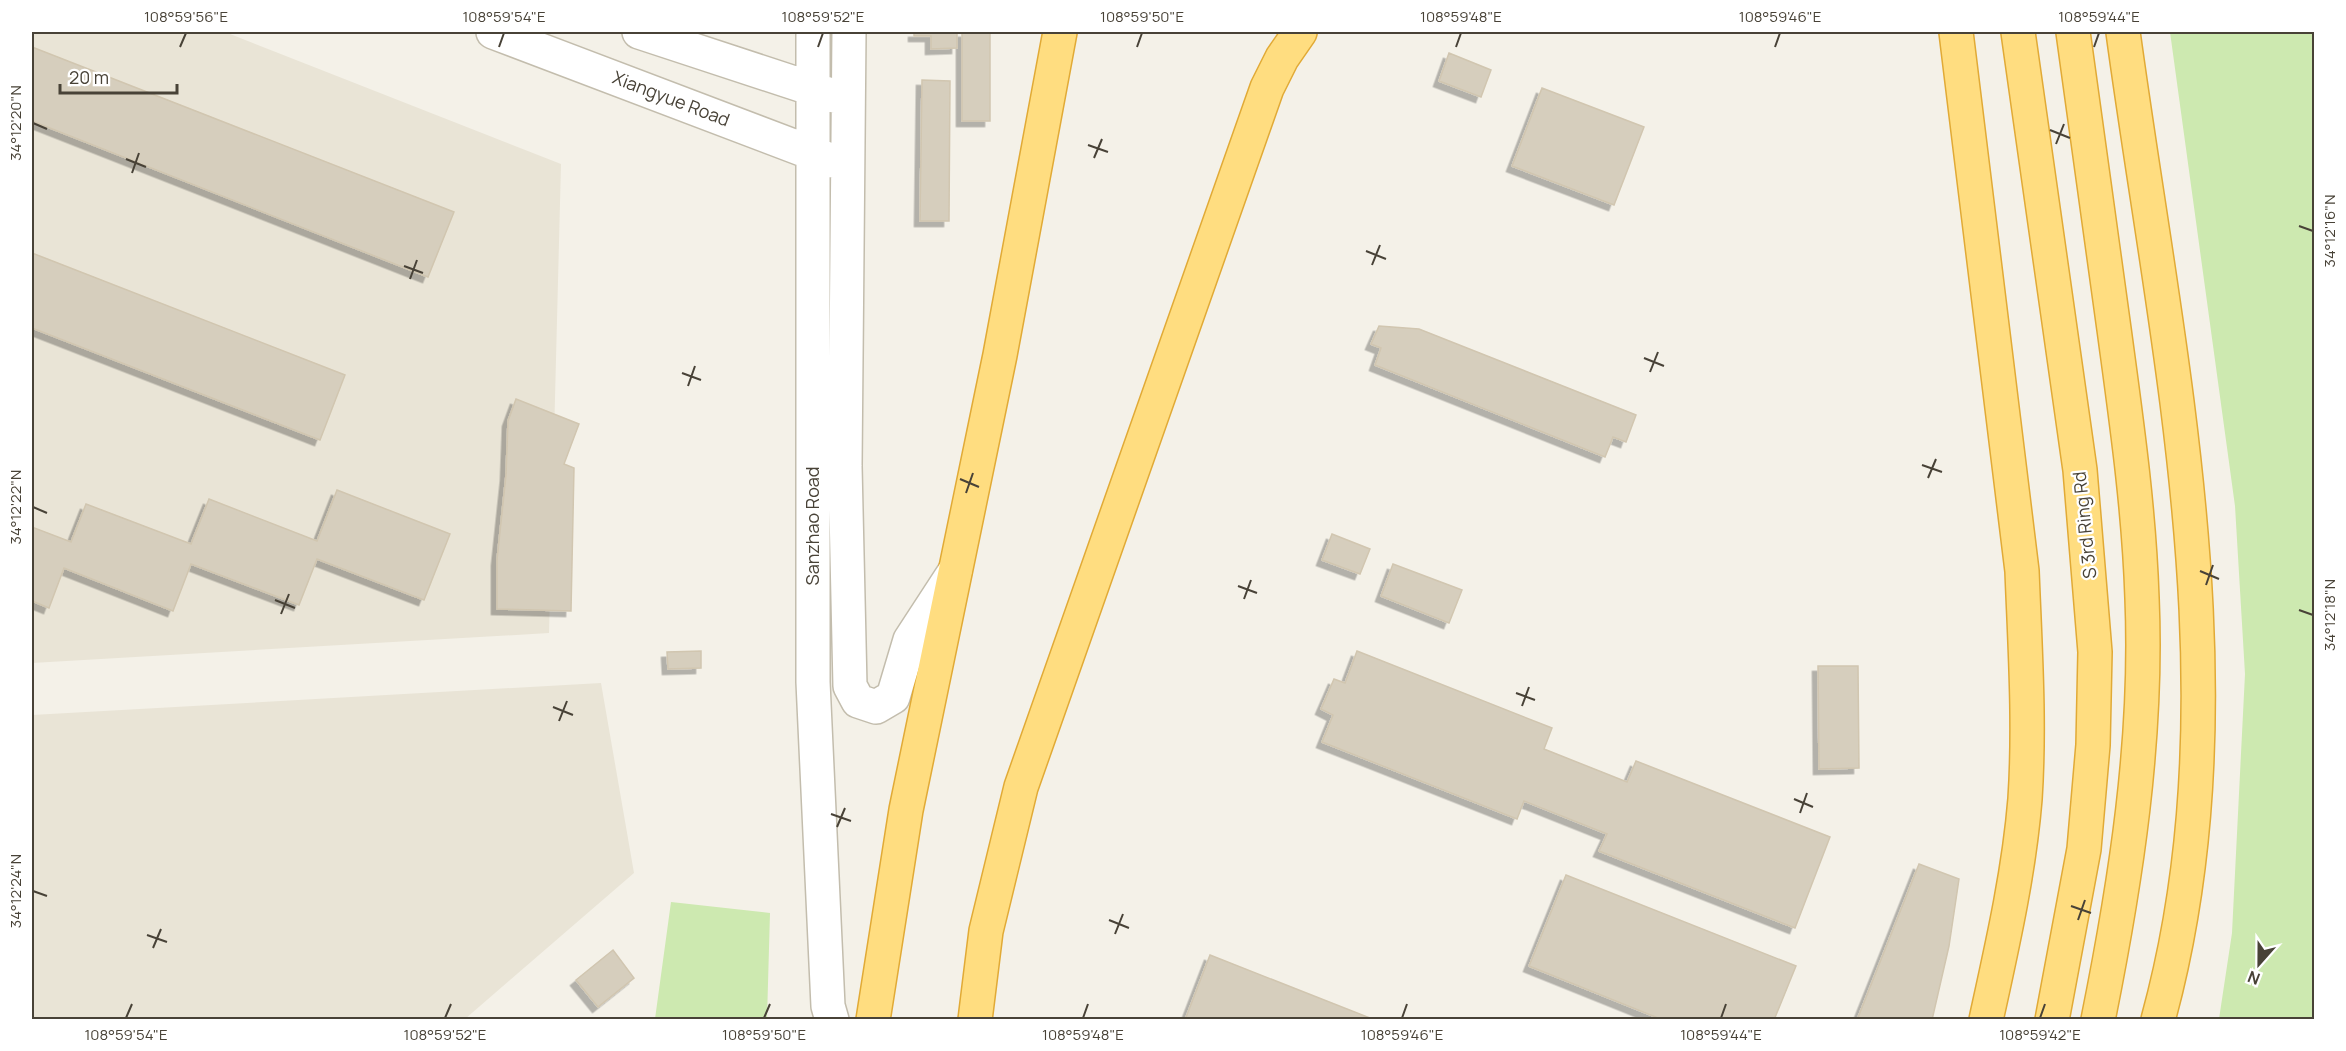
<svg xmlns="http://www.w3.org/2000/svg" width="2346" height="1051" viewBox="0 0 2346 1051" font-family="Manrope,sans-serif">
  <defs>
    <filter id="shadow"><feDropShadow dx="-5.5" dy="5.5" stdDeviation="0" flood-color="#0004"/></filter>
  </defs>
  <rect width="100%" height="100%" fill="#f4f1e8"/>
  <path fill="#e9e4d6" d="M32,32H225L561,164L549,633L32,663Z
    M601,683L634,873L465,1019H32V715Z"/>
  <path fill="#cde9b0" d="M2170,32H2314V1019H2219L2232,933L2245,674L2235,506Z
    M671,902L770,913L767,1019H655Z"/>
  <path fill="#d6cebd" stroke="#d1c6b0" stroke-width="1.5" filter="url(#shadow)" d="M914,32H957V48L931,49V36H914Z
    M962,32H990V121H962Z
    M32,47L454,212L428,277L32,121Z
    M1449,53L1491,70L1481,97L1439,81Z
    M922,80L950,81L949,221H920Z
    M1542,88L1644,127L1614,205L1512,166Z
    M32,253L345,375L320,440L32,328Z
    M1379,326L1419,329L1636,415L1626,442L1613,437L1605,457L1375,365L1381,348L1371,344Z
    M516,399L579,424L564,464L574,468L571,611L497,609V560L506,475L508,421Z
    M337,490L450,534L424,600L317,559L299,605L191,564L173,611L64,568L49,608L32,601V527L71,542L86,504L191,544L209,499L317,541Z
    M1332,534L1370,549L1360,574L1322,560Z
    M1393,564L1462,590L1449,623L1381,596Z
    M701,651V668L668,669L667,652Z
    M1357,651L1552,728L1544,749L1627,782L1636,761L1830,837L1795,928L1599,851L1607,834L1524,801L1517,819L1322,742L1333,715L1321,709L1334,679L1345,683Z
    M1818,666H1858L1859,768L1819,769Z
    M1919,864L1959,879L1949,946L1932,1020H1857Z
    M1566,875L1796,966L1774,1020H1663L1529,966Z
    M613,950L634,978L598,1007L576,980Z
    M1210,955L1375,1020H1185Z"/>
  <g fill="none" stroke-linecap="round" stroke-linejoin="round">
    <defs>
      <path id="tertiary" d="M493,32L833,161
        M639,32L834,96
        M813,32V682L828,1006L832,1020
        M849,32L845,466L850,686L858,701L876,707L893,697L910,640L955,571"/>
      <path id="trunk" d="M1956,32L2022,571C2025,647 2030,723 2025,799C2019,873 2002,947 1986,1020
        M2018,32L2080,470L2095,652L2093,745L2084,849L2052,1020
        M2073,32C2087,131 2100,230 2114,329C2126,418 2139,507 2142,598C2148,739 2126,881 2098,1020
        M2123,32C2167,356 2247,695 2158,1020
        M873,1020L906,810L1000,355L1060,32
        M975,1020L986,931L1021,787L1267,88L1282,58L1300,32"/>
    </defs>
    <use href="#tertiary" stroke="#c3bdad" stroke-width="36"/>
    <use href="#trunk" stroke="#e1aa36" stroke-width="36"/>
    <use href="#tertiary" stroke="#fff" stroke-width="33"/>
    <use href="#trunk" stroke="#ffdd80" stroke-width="33"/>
  </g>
  <path fill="none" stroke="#484237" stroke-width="2" d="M180,47L186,33M499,47L504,33M818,47L823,33M1137,47L1142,33M1456,47L1461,33M1775,47L1780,33M2094,47L2099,33M33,123L47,129M2050,130L2070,138M2056,144L2064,124M1088,145L1108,152M1094,158L1102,139M126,159L146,167M132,173L139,153M2299,226L2313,231M1366,251L1386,259M1372,265L1380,245M404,266L423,273M410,279L417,260M1644,358L1664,366M1650,372L1658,352M682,373L701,380M688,386L695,366M1922,465L1942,472M1928,478L1936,459M960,479L979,487M966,493L973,473M33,507L47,513M2200,571L2219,579M2206,585L2213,565M1238,586L1257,593M1244,599L1251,580M275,600L295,608M2299,610L2313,615M281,614L289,594M1516,693L1535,700M1522,706L1529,687M553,707L573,715M559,721L567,701M1794,799L1813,807M1800,813L1807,793M831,814L851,821M837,827L845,808M33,891L47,896M2071,906L2091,913M1109,920L1129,928M2078,920L2085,900M1115,934L1123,914M147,935L167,942M153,948L161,929M126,1018L132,1004M445,1018L451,1004M764,1018L770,1004M1083,1018L1088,1004M1402,1018L1407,1004M1721,1018L1726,1004M2040,1018L2045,1004"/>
  <g text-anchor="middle" stroke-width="4.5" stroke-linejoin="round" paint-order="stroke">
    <g font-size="18" fill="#484237" stroke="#fff">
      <text transform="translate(671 99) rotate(21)" y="6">Xiangyue Road</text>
      <text transform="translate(2085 525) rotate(-96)" y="6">S 3rd Ring Rd</text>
      <text transform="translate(813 526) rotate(-90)" y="6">Sanzhao Road</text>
    </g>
  </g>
  <rect width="2346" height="1051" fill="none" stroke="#ffffff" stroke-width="66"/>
  <g transform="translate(2259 964) rotate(201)" stroke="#ffffff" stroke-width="4.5" paint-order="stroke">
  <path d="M0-4.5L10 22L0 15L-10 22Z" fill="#484237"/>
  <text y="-9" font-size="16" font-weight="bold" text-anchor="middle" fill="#484237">N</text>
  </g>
  <path d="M60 84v9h117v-9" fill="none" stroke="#484237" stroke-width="3"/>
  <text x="69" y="84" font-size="18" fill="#484237" stroke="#ffffff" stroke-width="4.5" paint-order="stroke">20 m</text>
  <rect x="33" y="33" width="2280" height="985" fill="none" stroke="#484237" stroke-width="2"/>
  <g font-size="15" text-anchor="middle" fill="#484237">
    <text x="186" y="22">108°59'56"E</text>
    <text x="504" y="22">108°59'54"E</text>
    <text x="823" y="22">108°59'52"E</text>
    <text x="1142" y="22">108°59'50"E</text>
    <text x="1461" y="22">108°59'48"E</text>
    <text x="1780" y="22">108°59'46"E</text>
    <text x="2099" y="22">108°59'44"E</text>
    <text transform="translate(16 123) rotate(-90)" y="5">34°12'20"N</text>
    <text transform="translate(2330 231) rotate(-90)" y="5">34°12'16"N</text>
    <text transform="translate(16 507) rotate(-90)" y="5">34°12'22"N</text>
    <text transform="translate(2330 615) rotate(-90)" y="5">34°12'18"N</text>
    <text transform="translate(16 891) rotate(-90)" y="5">34°12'24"N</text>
    <text x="126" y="1040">108°59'54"E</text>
    <text x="445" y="1040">108°59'52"E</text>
    <text x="764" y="1040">108°59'50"E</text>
    <text x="1083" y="1040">108°59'48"E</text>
    <text x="1402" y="1040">108°59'46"E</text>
    <text x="1721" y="1040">108°59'44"E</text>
    <text x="2040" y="1040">108°59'42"E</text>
  </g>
</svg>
